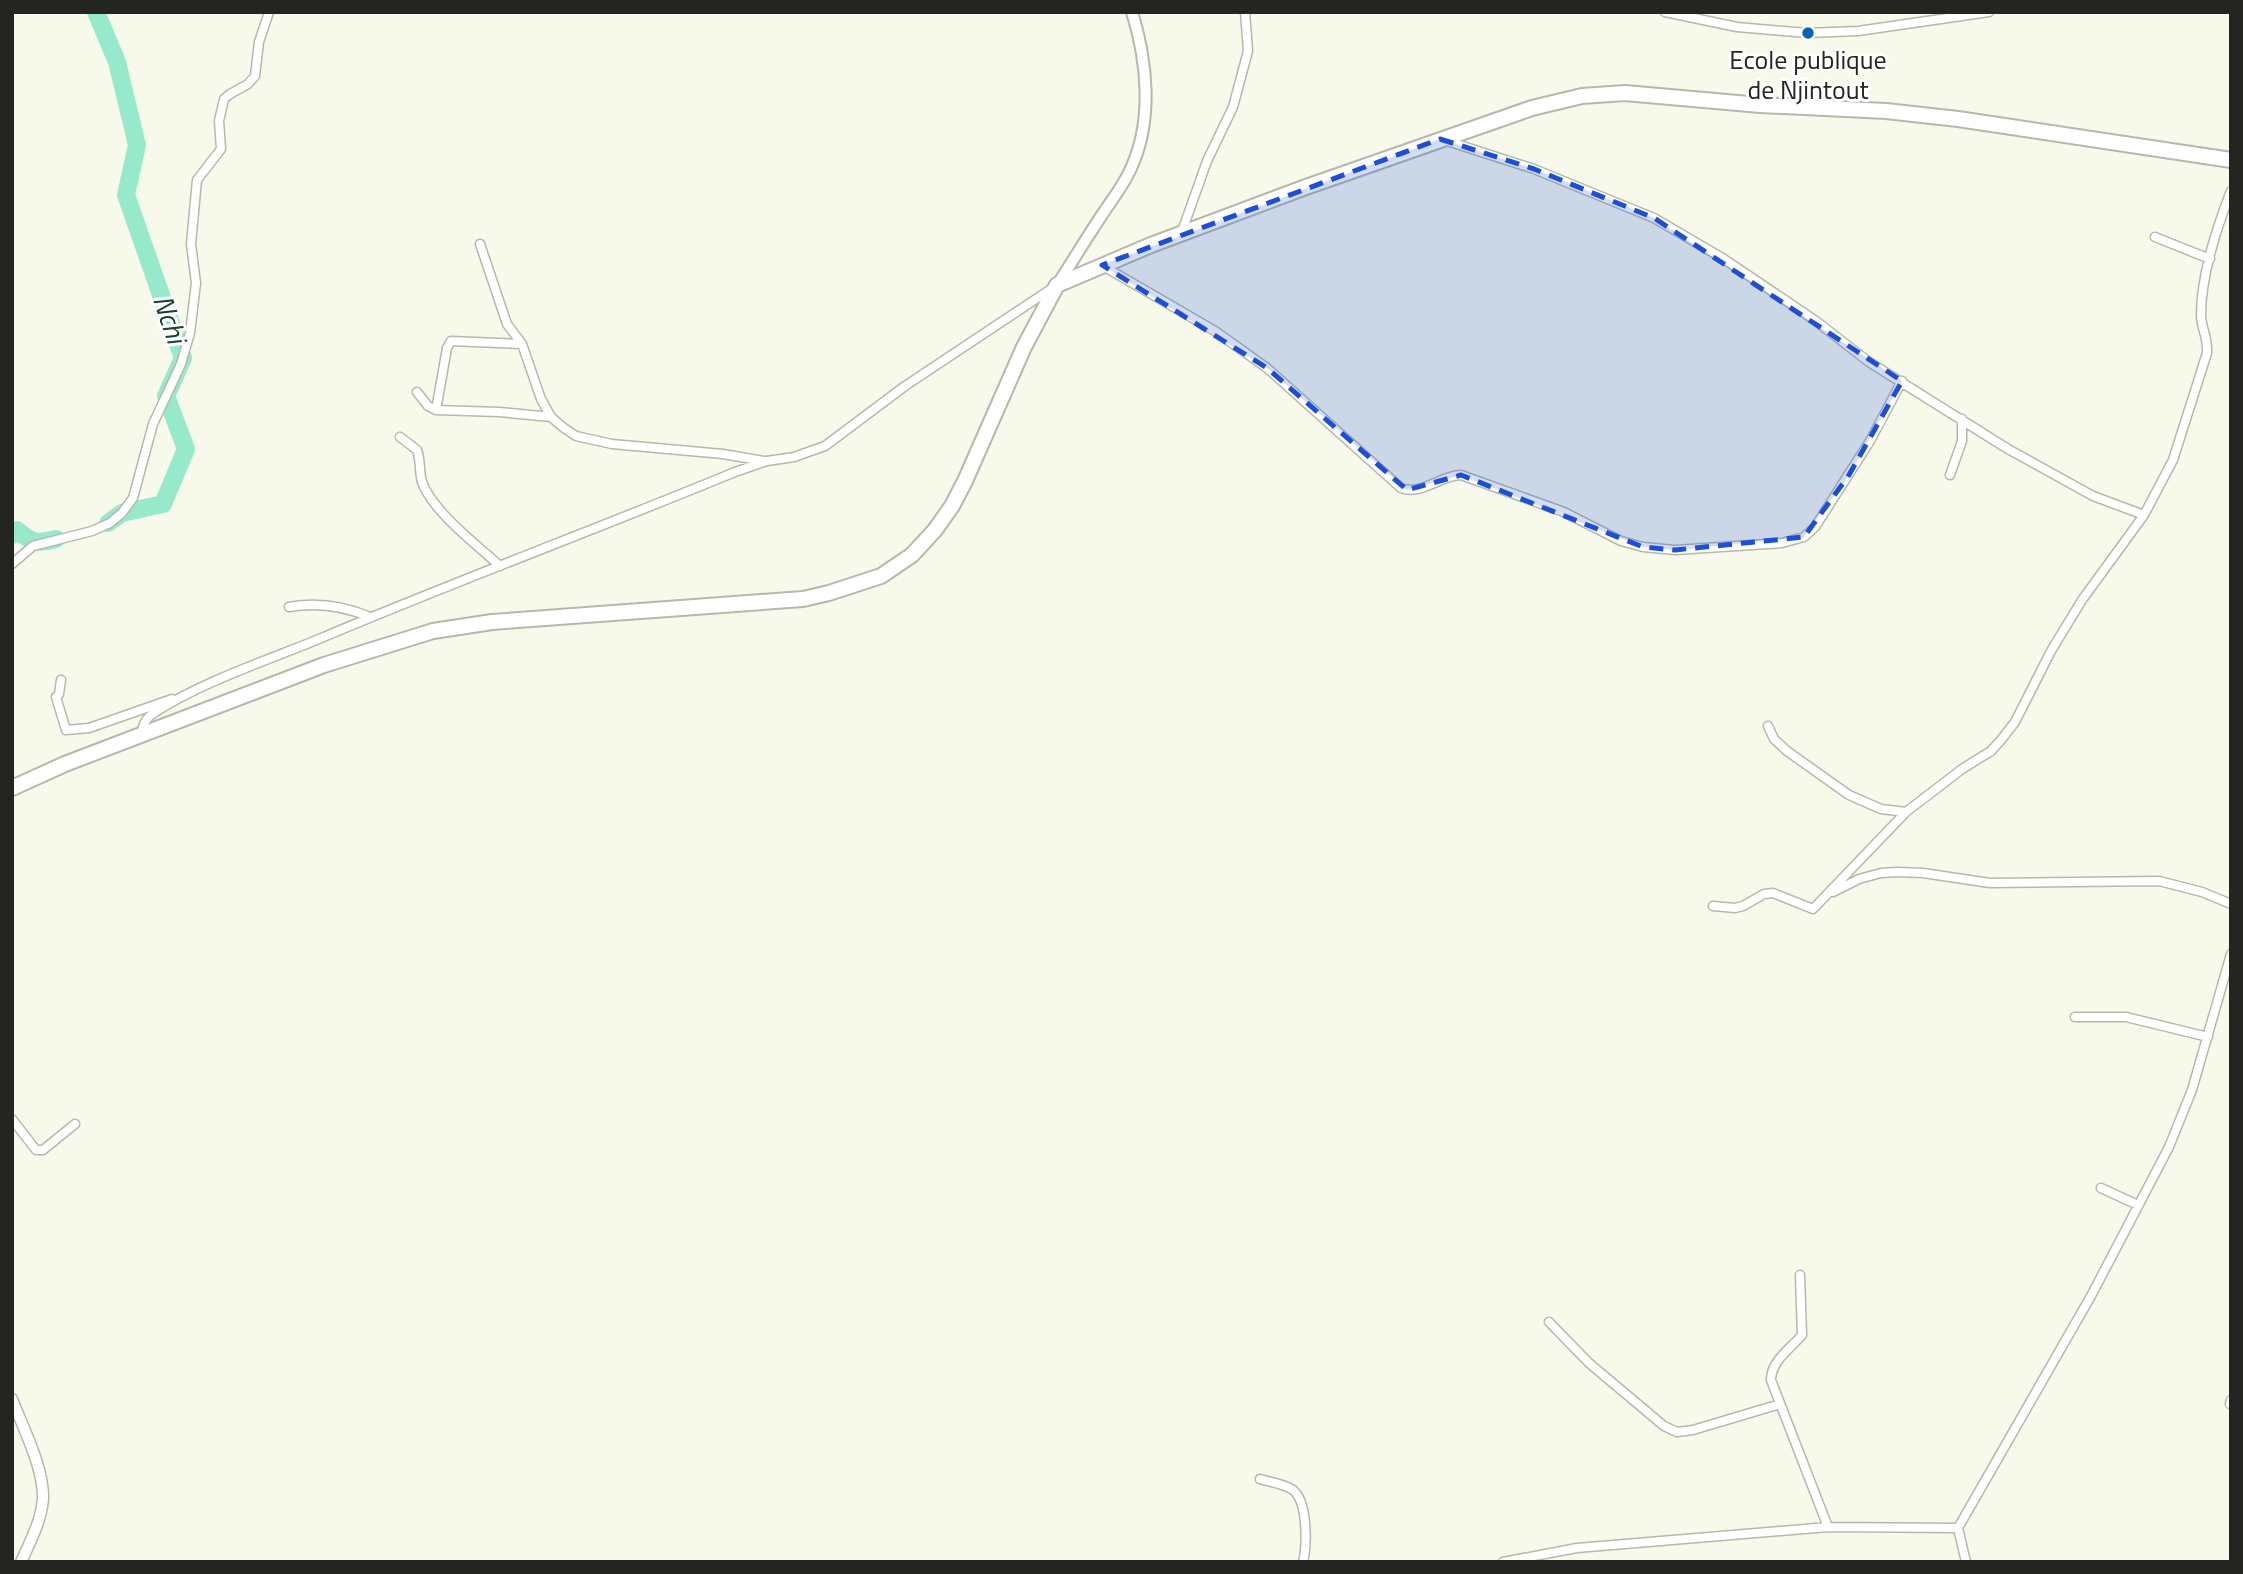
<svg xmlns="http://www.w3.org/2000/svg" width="2243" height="1574" viewBox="0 0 2243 1574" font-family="'Titillium Web',sans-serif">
  <rect width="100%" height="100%" fill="#f7f9eb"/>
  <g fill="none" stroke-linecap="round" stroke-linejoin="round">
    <path stroke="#97e9cc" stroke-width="18" d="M96,12L117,62L137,145L126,195L183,358L166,396L186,449L163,504L122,513L108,523
      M12,535L17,530C32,543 36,544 56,539"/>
    <defs>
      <path id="minor" d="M1665,12L1737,27L1807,33L1858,31L1989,12
        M1444,140L1534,169L1654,218L1724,259L1816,321L1869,362L2008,449L2093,496L2144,515L2173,460L2207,353C2208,336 2201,328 2201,315C2201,276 2217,227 2231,191
        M1181,234L1207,161L1233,107L1248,51L1245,12
        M2155,237L2210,259
        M480,244L507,324L522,344L541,399L551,417L564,428L576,436L612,444L723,454L764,461
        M1103,266L1215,331L1267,368L1401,488C1421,496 1441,475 1461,475L1564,512L1621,541L1643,547L1675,550L1782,543L1804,537L1815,527L1870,441L1902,381
        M417,392L428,406L436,410L499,412L551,417
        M436,410L447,348L451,341L522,344
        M400,437L417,450C421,461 419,472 422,482C433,512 477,545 500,566
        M1950,475L1962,441V419
        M12,564L33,546L92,531L110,523L122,513L133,498L153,424L181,364L190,333L196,283L191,244L197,180L221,149L219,121L224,99L230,94L248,84L255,76L259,42L269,12
        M289,607C317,602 344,606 370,617
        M61,680L59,694L56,697L66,730L89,728L172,699
        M1768,726L1774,739L1787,751L1849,795L1881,809L1906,812
        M141,735C143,726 145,718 154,713C199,683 268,660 319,639C456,581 597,529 735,472L767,461L794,457L825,446L905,386L1054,287
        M1833,892L1859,879L1881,873L1897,872L1923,873L1990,883L2159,881L2202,892L2231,904
        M1713,906L1735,908L1743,906L1764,894L1773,893L1813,909L1906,812L1962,769L1991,751L2001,740L2015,722L2051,651L2082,600L2144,515
        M2075,1017H2126L2208,1037
        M12,1119L36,1150H43L75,1124
        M2101,1188L2138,1205
        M1800,1275L1802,1335C1790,1349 1771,1361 1771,1380L1828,1527
        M1549,1322L1589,1363L1664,1426L1677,1432L1693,1430L1780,1404
        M2230,1404L2231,1400
        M1260,1479C1269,1482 1285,1484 1293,1490C1308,1502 1307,1545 1303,1562
        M1958,1528L1966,1562
        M1503,1562L1577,1548L1828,1527L1958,1528L2091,1296L2169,1147L2192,1090L2231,954"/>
      <path id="tertiary" d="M12,1399C23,1428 44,1468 43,1499C41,1522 30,1542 21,1562"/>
      <path id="secondary" d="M1057,285C1071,264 1084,242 1098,221C1109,203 1124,186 1132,166C1153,119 1147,60 1132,12"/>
      <path id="trunk" d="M12,788L65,764L324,665L433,631L492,622L803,599L829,593L881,576L912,555L935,530L952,506L965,481L1024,347L1057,285L1151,245L1306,187L1532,108L1582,96L1625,93L1760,105L1886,111L1958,119L2231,160"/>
    </defs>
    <use href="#minor" stroke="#b6b8ab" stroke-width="11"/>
    <use href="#tertiary" stroke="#b6b8ab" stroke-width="13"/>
    <use href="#secondary" stroke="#b6b8ab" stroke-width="14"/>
    <use href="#trunk" stroke="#b6b8ab" stroke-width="18"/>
    <use href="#minor" stroke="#fff" stroke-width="8"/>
    <use href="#tertiary" stroke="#fff" stroke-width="10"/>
    <use href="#secondary" stroke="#fff" stroke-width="10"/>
    <use href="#trunk" stroke="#fff" stroke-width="14"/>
  </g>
  <path fill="#1d4ed8" fill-opacity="0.2" stroke="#1d4ed8" stroke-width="5" stroke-dasharray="14 9" stroke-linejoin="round" d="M1440,139L1534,169L1654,218L1902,381L1849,475L1804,537L1675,550L1643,547L1461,475L1407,490L1267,368L1102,265Z"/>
  <circle fill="#0b65b2" stroke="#fff" stroke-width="2.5" cx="1808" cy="33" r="7"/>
  <g text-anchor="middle" stroke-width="6" stroke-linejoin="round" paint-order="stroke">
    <g font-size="26" fill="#242520" stroke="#fff">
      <text x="1808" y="69">Ecole publique<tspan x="1808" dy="30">de Njintout</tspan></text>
    </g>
    <g font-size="28" font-style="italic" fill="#1b4034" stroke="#fff">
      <text transform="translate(170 319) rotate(71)" y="10">Nchi</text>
    </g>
  </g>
  <rect width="2243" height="1574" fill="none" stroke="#242520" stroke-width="28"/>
</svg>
